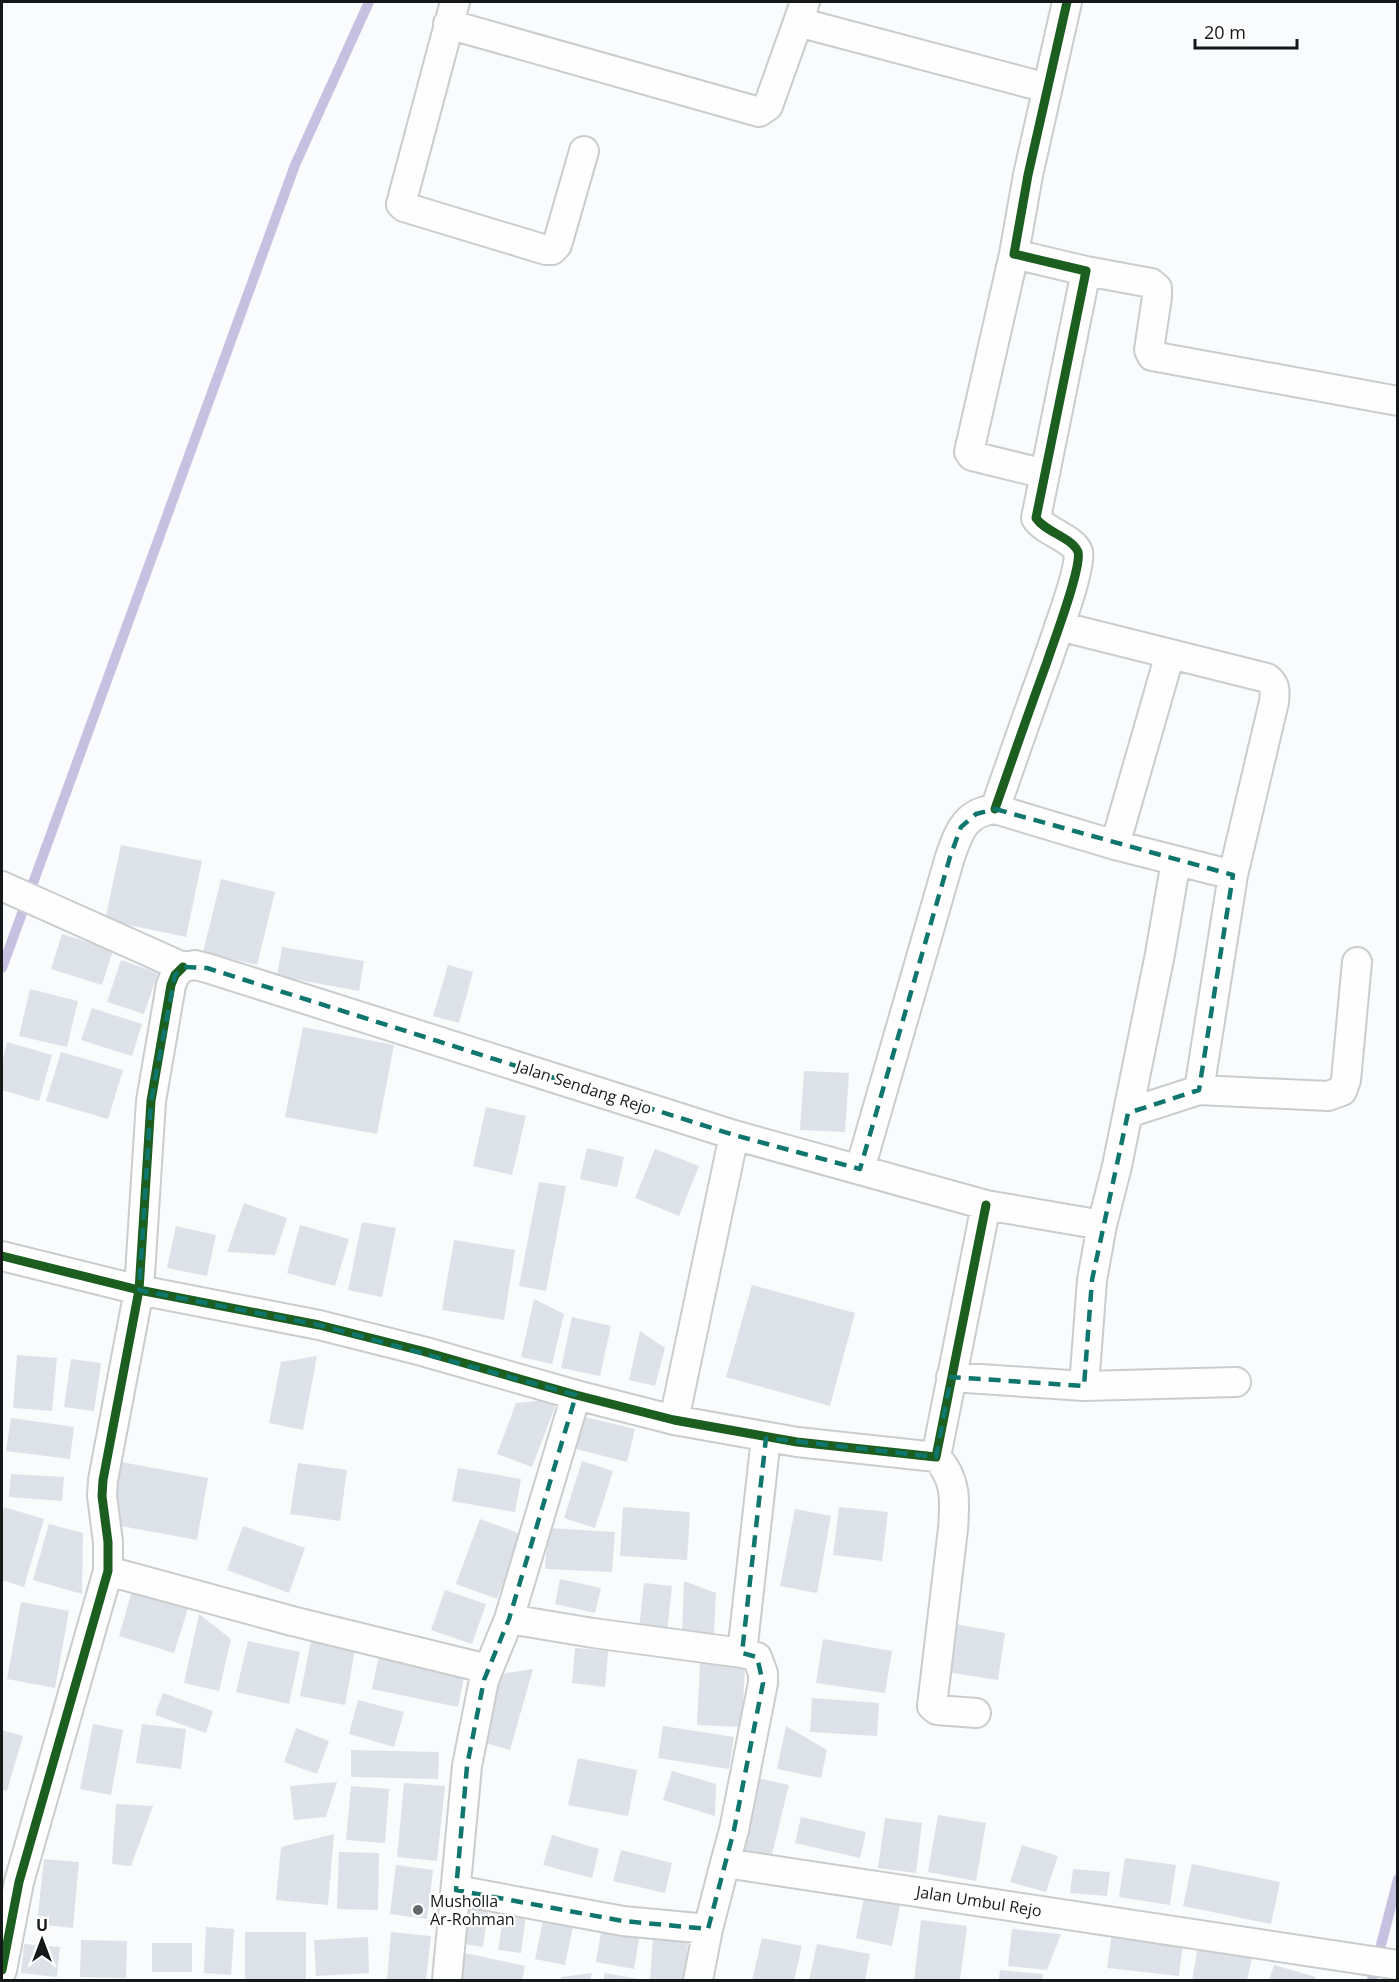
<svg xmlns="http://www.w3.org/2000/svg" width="1399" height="1982" viewBox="0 0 1399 1982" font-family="'Open Sans',sans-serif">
  <rect width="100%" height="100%" fill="#f9fbfd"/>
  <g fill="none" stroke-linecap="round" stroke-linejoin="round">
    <path stroke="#c6c1e0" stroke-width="10" d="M2,968L295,165L369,2
      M1372,1980L1398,1879"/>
  </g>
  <path fill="#dde2e8" d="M121,845L202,861L186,937L105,920Z
    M221,879L275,892L257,965L203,952Z
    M62,934L113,950L102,985L51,969Z
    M282,947L364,961L359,991L277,976Z
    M121,960L158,973L144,1014L107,1002Z
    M448,965L473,972L459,1023L433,1016Z
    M30,989L78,1001L67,1047L19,1036Z
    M92,1008L142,1024L132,1056L81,1040Z
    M303,1027L394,1045L377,1134L285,1117Z
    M7,1042L52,1055L39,1101L2,1090V1063Z
    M61,1052L123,1070L108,1119L46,1101Z
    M804,1071L849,1073L845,1132L800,1130Z
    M486,1107L526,1116L512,1175L473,1166Z
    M587,1148L624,1157L617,1187L580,1179Z
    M655,1149L699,1166L679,1216L635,1198Z
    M539,1182L566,1186L546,1291L519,1286Z
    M244,1203L287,1218L275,1255L227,1252Z
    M362,1222L396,1228L382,1297L348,1290Z
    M300,1225L349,1239L335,1286L287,1273Z
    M176,1226L216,1235L207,1276L167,1268Z
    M454,1240L515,1250L504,1320L442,1310Z
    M752,1285L855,1313L830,1406L726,1377Z
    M534,1299L564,1314L552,1364L521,1357Z
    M572,1317L611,1326L600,1376L561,1368Z
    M640,1331L665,1348L655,1386L629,1380Z
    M17,1355L57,1358L52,1411L13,1408Z
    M317,1356L303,1430L269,1423L281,1362Z
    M71,1359L101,1363L94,1411L64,1407Z
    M558,1399L532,1467L497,1454L516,1403Z
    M580,1416L635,1429L627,1462L572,1448Z
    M11,1418L74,1427L70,1459L6,1451Z
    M582,1461L613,1471L595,1528L564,1518Z
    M121,1462L208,1478L197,1540L110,1524Z
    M298,1463L347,1470L340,1521L290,1514Z
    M458,1468L521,1479L515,1512L452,1501Z
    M11,1474L64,1477L62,1501L9,1497Z
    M4,1507L44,1519L24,1587L2,1580V1516Z
    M623,1507L690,1512L687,1560L620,1556Z
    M839,1507L888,1512L882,1561L833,1555Z
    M795,1509L831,1516L817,1593L780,1586Z
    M480,1519L521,1534L497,1599L456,1584Z
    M49,1524L83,1533L82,1594L33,1580Z
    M243,1526L305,1548L289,1593L227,1570Z
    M548,1528L615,1532L612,1572L545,1569Z
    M560,1579L601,1588L595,1613L555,1604Z
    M684,1581L716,1593L714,1634L682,1633Z
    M644,1583L672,1586L667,1632L639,1629Z
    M134,1584L190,1602L174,1653L119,1636Z
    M445,1590L486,1604L472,1644L431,1630Z
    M21,1602L69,1611L55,1688L7,1679Z
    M199,1614L231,1639L219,1691L184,1683Z
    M955,1624L1005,1633L998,1680L946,1672Z
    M823,1639L892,1651L885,1693L816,1683Z
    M248,1641L300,1652L289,1704L236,1692Z
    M311,1641L355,1650L345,1705L300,1696Z
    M575,1648L608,1651L605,1687L572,1683Z
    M379,1655L465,1673L458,1707L372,1689Z
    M700,1663L745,1665L742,1727L697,1725Z
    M533,1669L510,1750L482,1742L500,1674Z
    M163,1693L213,1711L206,1733L155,1715Z
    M812,1698L879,1703L877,1736L810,1732Z
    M358,1700L404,1712L394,1747L349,1734Z
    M93,1724L123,1730L111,1795L80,1789Z
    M142,1724L186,1729L181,1769L136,1763Z
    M663,1726L734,1737L729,1769L658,1758Z
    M786,1726L827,1750L821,1778L777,1769Z
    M296,1728L329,1741L317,1774L284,1762Z
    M2,1730L23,1736L7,1791L2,1790Z
    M351,1750L439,1752L438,1779L351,1777Z
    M578,1758L637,1770L628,1816L568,1805Z
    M672,1771L716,1784L715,1816L663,1800Z
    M753,1777L789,1785L771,1858L735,1849Z
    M337,1782L326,1817L294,1820L290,1786Z
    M404,1783L445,1786L437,1861L397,1857Z
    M351,1786L389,1789L385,1843L346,1840Z
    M116,1804L153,1806L131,1866L112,1864Z
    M938,1815L986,1823L976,1881L928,1872Z
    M801,1817L866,1832L860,1858L795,1843Z
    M885,1818L922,1823L916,1873L878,1868Z
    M334,1834L328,1905L276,1900L281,1847Z
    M552,1835L599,1849L592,1878L543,1865Z
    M1022,1845L1058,1856L1046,1892L1010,1882Z
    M621,1850L672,1863L665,1893L613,1881Z
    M339,1852L379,1853L378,1910L337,1909Z
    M1125,1858L1176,1865L1170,1905L1119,1897Z
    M44,1859L79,1862L73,1928L37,1924Z
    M1192,1864L1280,1882L1271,1924L1183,1906Z
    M396,1865L433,1870L427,1919L390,1914Z
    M1073,1869L1110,1872L1107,1896L1070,1893Z
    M865,1893L901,1900L892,1946L856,1938Z
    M489,1905L483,1947L463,1944L469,1906Z
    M504,1913L526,1915L521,1953L498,1950Z
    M544,1915L574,1922L565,1965L535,1959Z
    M921,1920L967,1926L960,1980H914Z
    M206,1927L234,1929L231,1975L204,1973Z
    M602,1927L640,1933L634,1969L596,1962Z
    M1012,1929L1061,1934L1047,1970L1008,1966Z
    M245,1932H306V1980H245Z
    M391,1932L431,1936L426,1980L387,1979Z
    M1112,1933L1183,1942L1179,1976L1107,1968Z
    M368,1937L369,1973L316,1976L314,1940Z
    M762,1938L802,1946L794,1980H752Z
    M81,1940L127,1941L126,1978L80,1977Z
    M653,1940L688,1942L685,1980H650Z
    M152,1943H192V1972H152Z
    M24,1944L60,1947L57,1977L21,1973Z
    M817,1944L870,1954L865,1980H809Z
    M1198,1947L1252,1958L1247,1980H1192Z
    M465,1953L525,1966L522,1980H460Z
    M1274,1965L1316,1977L1315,1980H1269Z
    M1000,1970L1043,1974L1042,1980H999Z
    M592,1973L590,1980H561V1977Z
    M605,1973L638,1979V1980H603Z"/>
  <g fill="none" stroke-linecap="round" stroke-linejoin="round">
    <defs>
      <path id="street" d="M455,2L401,204L404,207L546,250H552L557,245L584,151
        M805,2L798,22L1047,88
        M448,24L759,112L768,106L798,22
        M1014,254L969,452L972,456L1045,474
        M1086,271L1151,283L1157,288V297L1149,350L1152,356L1398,401
        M1059,626L1267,678C1276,685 1275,691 1274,702L1233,875
        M995,809C1012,760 1029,711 1047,662C1053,643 1082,568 1078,552C1073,538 1045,532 1036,518L1086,271L1014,254L1028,175L1067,2
        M1115,845L1170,654
        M2,886L183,967
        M183,967L195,965L207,968L734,1135L986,1205L1102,1225
        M1128,1113L1199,1090L1328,1096L1342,1091L1346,1080L1357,962
        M860,1169L950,857C959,832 964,813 995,809L1115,845L1233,875L1199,1090
        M2,1256L139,1290L319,1325L422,1351L576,1395L674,1420L797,1442L936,1457L986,1205
        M951,1377L1084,1386L1236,1382
        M1084,1386L1092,1280L1102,1225L1117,1166L1160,954L1176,861
        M674,1420L734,1135
        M936,1457C957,1479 955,1501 953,1529L932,1706L937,1710L976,1713
        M108,1571L292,1621L488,1669
        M509,1619L593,1633L742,1653L766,1438
        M725,1863L734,1830L763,1683V1673L757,1657L742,1653
        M456,1890L623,1921L708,1929
        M2,1970L19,1882L108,1571V1542L102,1496L103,1480L139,1290L151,1101L171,985L175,975L183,967
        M447,1980L467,1766L484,1680L509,1619L576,1395
        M698,1980L708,1929L725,1863L1398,1965"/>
    </defs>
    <use href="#street" stroke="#cacdce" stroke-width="32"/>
    <use href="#street" stroke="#fefeff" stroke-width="28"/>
    <defs>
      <path id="cycleway" d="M995,809C1012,760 1029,711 1047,662C1053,643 1082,568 1078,552C1073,538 1045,532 1036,518L1086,271L1014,254L1028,175L1067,2
        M2,1256L139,1290L319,1325L422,1351L576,1395L674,1420L797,1442L936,1457L986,1205
        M2,1970L19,1882L108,1571V1542L102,1496L103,1480L139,1290L151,1101L171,985L175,975L183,967"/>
    </defs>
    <use href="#cycleway" stroke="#fff" stroke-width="13"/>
    <use href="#cycleway" stroke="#1b5e20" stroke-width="9"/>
  </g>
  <path fill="none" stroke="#0f766e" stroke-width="4.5" stroke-dasharray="12 8" stroke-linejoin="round" d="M995,809L1233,875L1199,1090L1128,1113L1092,1280L1084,1386L951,1377L936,1457L766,1438L742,1653L757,1657L763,1683L734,1830L708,1929L623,1921L456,1890L467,1766L484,1680L509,1619L576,1395L319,1325L139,1290L151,1101L175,975L183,967L207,968L734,1135L860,1169L950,857L961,827L976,814Z"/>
  <circle fill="#646769" stroke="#fff" stroke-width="2" cx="418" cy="1910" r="6"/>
  <g text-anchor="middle" stroke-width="4.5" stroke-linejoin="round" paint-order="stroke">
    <g font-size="16" fill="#141819" stroke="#fff">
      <text transform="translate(584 1087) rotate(18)" y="6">Jalan Sendang Rejo</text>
      <text transform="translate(979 1901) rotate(9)" y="6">Jalan Umbul Rejo</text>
    </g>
    <g font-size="16" fill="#141819" stroke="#fff" text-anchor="start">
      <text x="430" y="1907">Musholla<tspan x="430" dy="18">Ar-Rohman</tspan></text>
    </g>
  </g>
  <rect width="1399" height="1982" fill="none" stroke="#141819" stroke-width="6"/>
  <g transform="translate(42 1940)" stroke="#ffffff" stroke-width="4.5" paint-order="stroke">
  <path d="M0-4.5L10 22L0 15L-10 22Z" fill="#141819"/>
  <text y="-9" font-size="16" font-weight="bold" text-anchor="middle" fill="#141819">U</text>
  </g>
  <path d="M1195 39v9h102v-9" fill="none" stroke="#141819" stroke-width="3"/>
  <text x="1204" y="39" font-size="18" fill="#141819" stroke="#ffffff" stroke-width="4.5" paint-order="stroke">20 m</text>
</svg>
